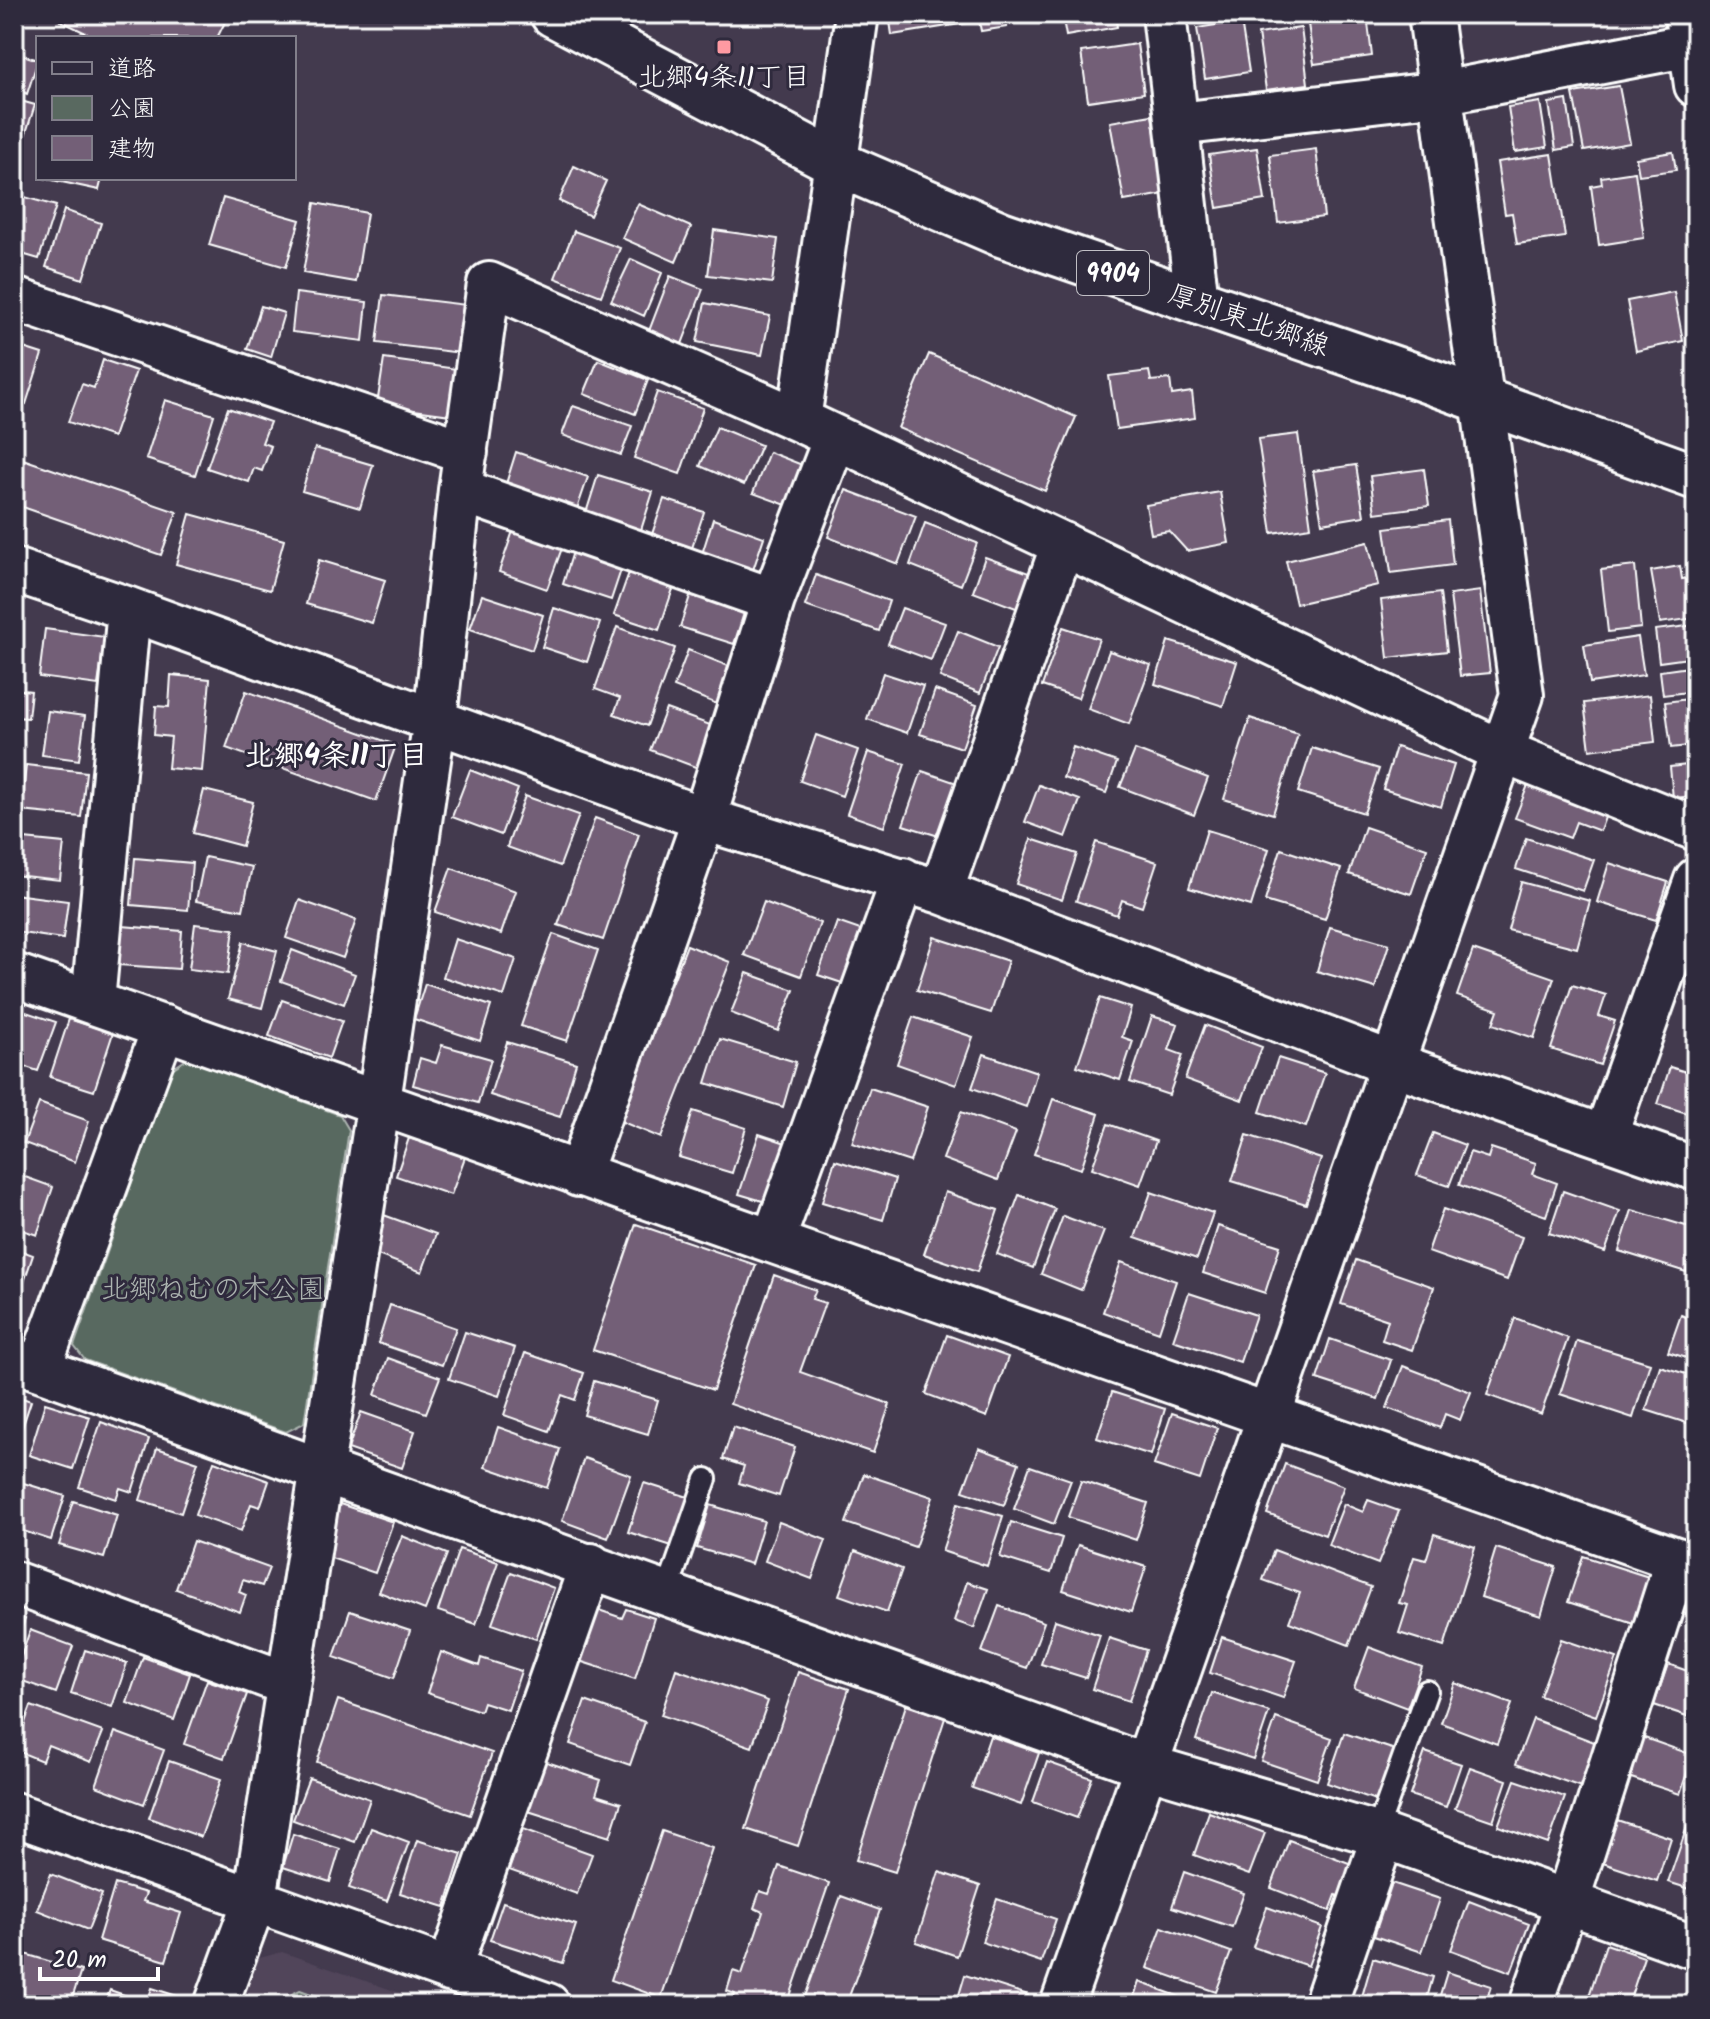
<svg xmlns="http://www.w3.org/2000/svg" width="1710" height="2019" viewBox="0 0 1710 2019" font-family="Kalam,'Klee One',sans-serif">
  <rect width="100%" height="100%" fill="#433a4e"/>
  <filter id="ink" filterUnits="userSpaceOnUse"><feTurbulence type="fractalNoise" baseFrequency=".0125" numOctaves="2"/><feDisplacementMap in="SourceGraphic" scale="16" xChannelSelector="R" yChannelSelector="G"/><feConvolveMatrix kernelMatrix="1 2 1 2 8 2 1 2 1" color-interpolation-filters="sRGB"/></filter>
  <g filter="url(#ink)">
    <path fill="#51455a" d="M282,1952L435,2005H230L245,1962Z"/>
    <path fill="#596960" stroke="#acb4b0" stroke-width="2" d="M187,1059L340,1115L349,1130L304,1423L286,1432L85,1360L74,1346L172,1069Z
      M300,1990L342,2005H269Z"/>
    <path fill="#735f77" stroke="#fff" stroke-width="2" d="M62,14H225L228,16L217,38H96L59,20Z
      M889,14H1005L1007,27L981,31L979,21L892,35Z
      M1062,14H1115L1117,27L1066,36Z
      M1475,14H1512L1476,20Z
      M1367,15L1372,56L1314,64L1308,24Z
      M1241,21L1249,72L1205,79L1197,28Z
      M1301,28L1308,84L1266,90L1258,34Z
      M1137,44L1144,93L1088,101L1081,52Z
      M14,52L38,60L27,94L14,89Z
      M1619,86L1630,143L1584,151L1573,93Z
      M14,99L35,105L23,142L14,139Z
      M1567,100L1574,147L1556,150L1549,103Z
      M1540,102L1547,147L1515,152L1508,107Z
      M1152,115L1165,194L1124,201L1110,122Z
      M1257,148L1265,200L1217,208L1209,155Z
      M1316,149L1324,217L1278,223L1270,155Z
      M1673,152L1676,170L1639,175L1636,158Z
      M1552,154L1565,237L1517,244L1512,213L1505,214L1497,162Z
      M574,166L606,181L590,216L559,201Z
      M1635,172L1644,238L1599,245L1591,186L1602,184L1601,177Z
      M43,178H102L99,190Z
      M14,194L56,206L39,259L15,252L14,255Z
      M223,198L300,220L286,267L209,245Z
      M315,203L367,213L356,282L303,273Z
      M638,204L691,227L676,262L622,238Z
      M64,210L101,223L83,279L46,267Z
      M714,230L778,239L772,283L708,275Z
      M574,231L620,248L601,296L555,278Z
      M631,259L662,273L644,316L611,301Z
      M670,276L703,289L682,344L649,331Z
      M1674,292L1683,341L1636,351L1627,301Z
      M296,293L367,302L363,341L292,332Z
      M383,295L467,305L461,353L377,343Z
      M705,303L770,316L762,355L697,342Z
      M261,306L284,313L271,357L247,349Z
      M14,345L42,354L26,404L14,400Z
      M929,354L1076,417L1045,491L898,428Z
      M384,359L457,369L451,415L377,405Z
      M103,360L136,371L113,437L68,422L82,384L94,388Z
      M598,360L648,380L635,414L584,394Z
      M1149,371L1151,381L1170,379L1172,395L1192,392L1195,418L1117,429L1109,376Z
      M657,392L703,408L680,474L634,458Z
      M165,400L214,415L195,475L146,459Z
      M573,406L632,426L621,455L562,435Z
      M228,408L270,422L262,443L271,446L262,471L254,468L249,482L207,468Z
      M717,427L761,445L744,485L700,466Z
      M1298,434L1311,527L1272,533L1258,439Z
      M315,448L373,465L360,508L302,491Z
      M516,452L588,477L576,512L505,487Z
      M769,452L815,470L800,510L753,493Z
      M14,456L177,512L161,555L14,504Z
      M1356,465L1364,516L1322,523L1313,471Z
      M1424,469L1429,506L1375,513L1370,476Z
      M598,475L653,492L641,530L586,513Z
      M846,490L916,516L898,564L828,537Z
      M1220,492L1229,543L1187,551L1169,531L1151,534L1146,505Z
      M664,499L704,512L690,554L650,540Z
      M190,514L284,540L270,590L176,564Z
      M713,519L764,537L752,573L701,557Z
      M1448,520L1453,565L1391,573L1385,528Z
      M925,523L977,543L961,585L910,565Z
      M513,531L562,548L547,589L499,572Z
      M1368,542L1378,585L1296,604L1286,561Z
      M575,545L624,561L611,600L563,584Z
      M985,557L1037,576L1024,611L973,592Z
      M319,560L385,580L372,623L306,604Z
      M632,564L676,580L659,630L614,615Z
      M1635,566L1641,628L1608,632L1601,570Z
      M1680,566L1682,579L1696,577V618L1660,623L1651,571Z
      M816,575L889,601L879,631L805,606Z
      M1480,591L1490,673L1460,676L1450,595Z
      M691,593L745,610L734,644L680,627Z
      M1440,593L1447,651L1388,658L1381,600Z
      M482,595L543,615L532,650L470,629Z
      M14,608L22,609L17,652L14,651Z
      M554,608L600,623L587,662L542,647Z
      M902,608L945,623L931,660L888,644Z
      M1696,625V657L1659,662L1655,630Z
      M617,627L675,648L647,726L614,714L620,698L595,689Z
      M1063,627L1099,639L1078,698L1042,686Z
      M45,629L105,637L98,685L39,677Z
      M958,631L998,647L980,693L940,677Z
      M1638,637L1644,675L1590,683L1584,645Z
      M1168,641L1237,662L1223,706L1155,684Z
      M688,650L731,667L717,704L674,687Z
      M1109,651L1151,665L1129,724L1088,709Z
      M1696,666V691L1663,695L1660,671Z
      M883,673L923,686L907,733L867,719Z
      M171,675L210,679L202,771L168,768L171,737L154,735L156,706L169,707Z
      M14,689L31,691L28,718L14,717Z
      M935,690L977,705L962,748L920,734Z
      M246,691L396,745L376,801L226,748Z
      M1650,695L1655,742L1590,750L1584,703Z
      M1696,698V745L1671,748L1665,702Z
      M666,709L713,726L698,768L650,750Z
      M48,711L85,716L79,760L42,755Z
      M1250,718L1298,734L1273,814L1224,799Z
      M14,727H19L14,766Z
      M816,735L858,750L842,796L800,781Z
      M1073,747L1117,762L1106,793L1063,778Z
      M1396,747L1454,765L1441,807L1383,789Z
      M1312,748L1379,769L1364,813L1298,792Z
      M1135,750L1208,778L1194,815L1120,787Z
      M868,752L905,764L884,827L847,814Z
      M1696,764V796L1673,798L1670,767Z
      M26,765L86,772L81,817L21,811Z
      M470,770L518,789L501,835L452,817Z
      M922,771L960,784L942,837L903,825Z
      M1530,780L1608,809L1600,831L1576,822L1570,838L1515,818Z
      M1039,785L1080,800L1066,837L1025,822Z
      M204,790L253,802L242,846L193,833Z
      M525,796L579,815L560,866L507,847Z
      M595,818L639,834L603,940L558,925Z
      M1365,827L1427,848L1411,894L1349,874Z
      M1207,830L1269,849L1251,906L1189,888Z
      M14,838L64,843L60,880L14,875Z
      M1526,838L1594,860L1583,891L1516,869Z
      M1031,839L1077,854L1062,900L1016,884Z
      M1096,842L1157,862L1142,907L1122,900L1117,915L1076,901Z
      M1281,849L1341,869L1325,919L1265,901Z
      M205,857L252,867L243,910L196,901Z
      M135,858L192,863L188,910L131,905Z
      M1609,863L1668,882L1656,920L1597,902Z
      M451,868L516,891L501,934L435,912Z
      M1521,882L1590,901L1577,948L1508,930Z
      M14,894L68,901L63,939L14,932Z
      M299,900L356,920L343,958L286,938Z
      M764,902L820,923L801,976L744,955Z
      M837,922L869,933L851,986L818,975Z
      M195,924L234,929L228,974L189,969Z
      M122,926L182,931L179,969L119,965Z
      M1330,927L1389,944L1375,988L1317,971Z
      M553,934L598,950L567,1041L521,1026Z
      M934,937L1008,961L991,1013L917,990Z
      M455,939L516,959L504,996L443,977Z
      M243,942L277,951L262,1008L228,999Z
      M687,945L730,962L661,1138L620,1121L629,1098L614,1091L625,1063L640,1069L665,1003L650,998L659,975L673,981Z
      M292,950L355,974L344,1004L281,981Z
      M1473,950L1554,978L1534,1038L1493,1024L1498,1010L1457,996Z
      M1696,963V984L1689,982Z
      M747,973L794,990L778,1031L731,1013Z
      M425,984L491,1006L480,1041L414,1019Z
      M1572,985L1606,995L1599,1016L1615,1021L1600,1065L1551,1049Z
      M1100,998L1131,1008L1122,1037L1133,1041L1120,1080L1077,1066Z
      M282,1000L342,1021L329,1058L269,1036Z
      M14,1008L56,1022L38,1071L14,1063Z
      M1152,1016L1178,1024L1169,1050L1183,1055L1169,1095L1130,1082Z
      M913,1017L973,1037L956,1085L897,1064Z
      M69,1019L113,1033L94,1091L50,1077Z
      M1696,1022V1045L1689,1043Z
      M1205,1025L1262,1047L1242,1100L1185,1079Z
      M720,1039L796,1062L783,1107L706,1083Z
      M507,1042L576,1063L560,1117L490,1095Z
      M442,1045L491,1059L478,1103L413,1085L420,1058L436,1063Z
      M984,1054L1037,1072L1026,1107L972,1088Z
      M1278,1058L1325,1073L1306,1127L1260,1112Z
      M1670,1067L1696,1075V1116L1658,1104Z
      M870,1088L928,1107L910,1162L852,1143Z
      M1053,1099L1099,1114L1081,1169L1034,1154Z
      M14,1101L20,1103L14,1121Z
      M39,1103L89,1121L75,1162L24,1143Z
      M693,1111L746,1128L732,1173L679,1157Z
      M961,1112L1016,1132L998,1180L943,1159Z
      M1108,1124L1156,1141L1140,1185L1092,1168Z
      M1433,1133L1465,1145L1449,1186L1417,1175Z
      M759,1134L795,1146L776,1205L739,1194Z
      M1247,1135L1321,1159L1306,1204L1232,1181Z
      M409,1138L465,1157L451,1195L396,1176Z
      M1491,1148L1536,1163L1532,1174L1557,1183L1546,1216L1459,1185L1470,1152L1488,1158Z
      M835,1160L895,1179L883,1220L822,1202Z
      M14,1173L53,1187L37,1235L14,1227Z
      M1563,1191L1620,1211L1605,1252L1549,1233Z
      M945,1192L998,1210L977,1272L924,1254Z
      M1151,1192L1213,1213L1197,1259L1135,1238Z
      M1019,1195L1055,1209L1033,1268L997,1254Z
      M1443,1209L1522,1237L1507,1280L1428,1252Z
      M1632,1210L1696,1229V1241L1686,1272L1619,1251Z
      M381,1214L436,1234L422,1272L367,1251Z
      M1063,1216L1104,1231L1081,1290L1041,1274Z
      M636,1224L756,1265L713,1390L593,1350Z
      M1218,1226L1280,1246L1265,1293L1203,1273Z
      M14,1248L33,1255L14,1312Z
      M1356,1260L1434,1287L1412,1350L1382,1340L1388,1320L1341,1304Z
      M1121,1262L1176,1281L1159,1332L1103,1312Z
      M1696,1269V1292L1689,1289Z
      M774,1275L816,1290L812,1299L825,1303L800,1372L890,1404L873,1453L730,1404Z
      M1189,1293L1256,1315L1240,1362L1173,1340Z
      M390,1305L456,1328L442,1365L378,1343Z
      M1681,1315L1696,1321V1361L1668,1352Z
      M1515,1318L1568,1338L1541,1414L1487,1395Z
      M465,1332L515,1348L499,1396L449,1379Z
      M947,1335L1008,1357L987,1417L926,1394Z
      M1330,1339L1391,1360L1378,1399L1317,1379Z
      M1577,1341L1650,1363L1633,1418L1560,1394Z
      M525,1353L584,1373L575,1400L562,1395L549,1431L504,1415Z
      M388,1358L440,1377L426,1413L375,1395Z
      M1403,1366L1471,1392L1460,1420L1445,1414L1440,1428L1387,1408Z
      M1660,1366L1696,1377V1426L1646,1410Z
      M594,1381L658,1400L648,1434L584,1415Z
      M1112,1392L1165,1409L1151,1455L1097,1438Z
      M14,1395L31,1401L22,1428L14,1426Z
      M45,1403L90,1417L73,1469L29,1455Z
      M361,1412L415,1431L402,1468L348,1449Z
      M1172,1413L1217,1428L1200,1480L1154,1465Z
      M101,1422L149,1439L132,1492L120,1488L116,1499L79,1487Z
      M498,1427L560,1449L547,1488L485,1467Z
      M733,1427L795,1447L779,1496L739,1483L744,1466L723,1459Z
      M157,1448L198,1462L181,1513L140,1500Z
      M979,1448L1019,1463L1004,1505L963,1491Z
      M584,1458L631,1475L608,1538L562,1521Z
      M214,1461L269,1481L260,1507L251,1504L241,1531L195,1515Z
      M1285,1464L1344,1486L1325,1535L1267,1514Z
      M1030,1466L1071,1480L1054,1524L1014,1509Z
      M864,1474L933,1497L915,1547L846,1523Z
      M14,1480L65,1496L51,1540L14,1528Z
      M1081,1481L1148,1503L1136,1540L1068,1517Z
      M644,1483L688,1497L672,1546L628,1532Z
      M1368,1500L1399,1511L1378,1564L1328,1545L1344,1504L1363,1512Z
      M73,1501L117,1515L104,1558L59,1545Z
      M337,1503L393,1522L375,1573L319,1554Z
      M958,1503L1003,1516L987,1566L942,1551Z
      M710,1505L764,1521L751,1564L697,1548Z
      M779,1522L826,1540L812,1579L765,1561Z
      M1011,1522L1062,1538L1051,1573L1000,1557Z
      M1434,1534L1475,1547L1444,1647L1399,1633L1408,1605L1399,1603L1414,1557L1426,1560Z
      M402,1536L447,1554L425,1610L379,1592Z
      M193,1541L269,1568L262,1586L243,1580L239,1592L246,1595L240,1612L176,1589Z
      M1078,1545L1146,1567L1131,1612L1063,1590Z
      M1496,1548L1556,1567L1541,1616L1481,1597Z
      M459,1549L498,1562L476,1624L438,1611Z
      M1274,1550L1371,1587L1349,1645L1289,1622L1300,1593L1263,1580Z
      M855,1551L902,1569L887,1612L839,1595Z
      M1583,1556L1658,1580L1643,1626L1568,1602Z
      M511,1572L554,1588L536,1639L492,1624Z
      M967,1582L988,1589L974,1628L954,1621Z
      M1692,1590L1696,1592V1645L1686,1641L1695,1617L1683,1613Z
      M587,1606L622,1618L626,1609L654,1618L635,1679L570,1658Z
      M999,1606L1044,1622L1027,1668L982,1652Z
      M350,1611L410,1631L394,1678L334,1657Z
      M14,1615L25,1619L14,1649Z
      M1055,1620L1100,1635L1086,1678L1041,1664Z
      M30,1630L73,1646L56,1693L14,1678Z
      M1222,1637L1296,1661L1283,1698L1210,1673Z
      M1109,1638L1146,1650L1129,1701L1092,1689Z
      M1561,1639L1617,1658L1596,1716L1540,1696Z
      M1369,1647L1422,1667L1407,1708L1354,1688Z
      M85,1650L127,1663L112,1707L71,1693Z
      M441,1652L479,1666L481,1658L521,1671L508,1710L483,1702L480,1711L427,1693Z
      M143,1657L190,1674L174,1720L127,1703Z
      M1668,1664L1696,1674V1719L1654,1705Z
      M676,1669L768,1701L752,1747L661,1715Z
      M798,1672L849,1689L798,1846L746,1829Z
      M207,1680L247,1694L224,1758L184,1744Z
      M1455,1683L1512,1704L1497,1744L1441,1723Z
      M1212,1693L1269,1712L1253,1759L1196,1740Z
      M338,1700L492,1753L470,1815L317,1762Z
      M14,1701L25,1705L14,1735Z
      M585,1701L645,1722L630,1765L570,1744Z
      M906,1705L945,1718L895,1872L856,1860Z
      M31,1706L103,1732L91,1762L48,1745L42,1761L15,1750Z
      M1276,1718L1332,1738L1317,1780L1261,1761Z
      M1533,1719L1597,1743L1581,1787L1516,1764Z
      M115,1732L164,1750L144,1804L96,1786Z
      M1344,1733L1395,1750L1378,1801L1327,1783Z
      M1636,1735L1693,1755L1680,1794L1622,1775Z
      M990,1736L1039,1753L1021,1805L972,1788Z
      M1425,1752L1461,1764L1446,1807L1410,1795Z
      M541,1760L601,1780L596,1795L621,1803L610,1837L525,1810Z
      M169,1761L221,1779L201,1837L149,1818Z
      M1047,1762L1092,1778L1077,1818L1033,1802Z
      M1470,1767L1507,1780L1493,1821L1455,1808Z
      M309,1778L370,1799L355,1842L293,1820Z
      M1515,1780L1565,1797L1548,1844L1498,1826Z
      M1209,1812L1265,1833L1249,1875L1194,1855Z
      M1608,1817L1671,1838L1657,1881L1594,1860Z
      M1688,1824L1696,1827V1891L1668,1882Z
      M515,1826L592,1854L577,1894L509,1870L515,1853L506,1850Z
      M371,1828L409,1842L387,1901L349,1888Z
      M662,1831L712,1848L661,1998L611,1980Z
      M293,1834L340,1849L330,1882L283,1867Z
      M417,1840L462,1854L445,1907L400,1893Z
      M1289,1840L1357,1866L1345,1899L1336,1895L1330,1911L1271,1888Z
      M779,1866L829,1883L787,2005H731L735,1994L727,1991L733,1971L742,1974L763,1912L754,1908L760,1891L769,1894Z
      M939,1872L980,1886L957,1956L916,1942Z
      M1184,1872L1244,1893L1232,1927L1172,1907Z
      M51,1874L102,1894L88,1930L37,1910Z
      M1392,1883L1440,1899L1422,1952L1374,1936Z
      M115,1884L146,1893L143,1901L181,1913L166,1961L98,1940Z
      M841,1896L880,1910L846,2005H802Z
      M997,1899L1056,1919L1041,1962L982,1942Z
      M1469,1901L1529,1924L1511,1972L1451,1950Z
      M503,1902L576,1925L563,1963L490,1940Z
      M1267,1907L1322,1927L1308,1966L1253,1947Z
      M1162,1927L1231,1952L1216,1992L1147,1968Z
      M1606,1944L1644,1957L1628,2005H1586Z
      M25,1954L81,1971L70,2005H62L14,1991Z
      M1373,1958L1433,1977L1425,2005H1378L1361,2000Z
      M1447,1972L1491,1986L1485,2005H1437Z
      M965,1975L1028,1995L1024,2005H956Z
      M1139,1982L1202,2005H1131Z
      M152,1988L180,1997L178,2005H104L110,1990L147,2003Z"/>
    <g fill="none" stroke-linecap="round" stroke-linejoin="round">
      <defs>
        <path id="service" d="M667,1592L706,1479
          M1376,1834L1427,1691"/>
        <path id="minor" d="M1164,14L1197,302
          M1686,14L1696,85
          M1178,124L1441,93L1696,44
          M14,299L466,452
          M799,420L857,14
          M460,490L773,600
          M14,570L129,609L704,819L941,892L1391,1063L1696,1169
          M941,892L1063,544
          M14,975L1696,1566
          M93,1002L129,609
          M1605,1137L1696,880
          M579,1175L704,819L773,600L835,438
          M773,1241L903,879
          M14,1360L1146,1766L1383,1836L1696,1948
          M39,1369L164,1027
          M14,1583L288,1684
          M14,1814L548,2005
          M449,1970L591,1565
          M216,2005L255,1899L379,1101L435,719L460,490L489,284L799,420L1501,751L1696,829
          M1062,2005L1522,695L1430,14
          M1325,2005L1383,1836
          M1531,2005L1567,1902L1677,1559"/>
        <path id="primary" d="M553,14L836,163L1001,234L1415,376L1696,477"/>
      </defs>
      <use href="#service" stroke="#fff" stroke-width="26"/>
      <use href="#minor" stroke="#fff" stroke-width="48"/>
      <use href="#primary" stroke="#fff" stroke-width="50"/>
      <use href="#service" stroke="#2f2a3d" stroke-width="20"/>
      <use href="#minor" stroke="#2f2a3d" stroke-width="42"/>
      <use href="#primary" stroke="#2f2a3d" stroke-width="44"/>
    </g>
  </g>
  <rect fill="#ff9aa2" stroke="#2f2a3d" stroke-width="3" x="716" y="39" width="16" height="16" rx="4"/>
  <g text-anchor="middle" stroke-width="6" stroke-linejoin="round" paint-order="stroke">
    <rect fill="#2f2a3d" stroke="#c1bfc5" stroke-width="2" x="1077" y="251" width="72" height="44" rx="6"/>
    <g font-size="26" font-weight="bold" fill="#fff">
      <text x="1113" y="282">9904</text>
    </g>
    <g font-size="28" fill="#fff" stroke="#2f2a3d">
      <text x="724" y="86">北郷4条11丁目</text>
    </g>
    <g font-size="28" fill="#fff" stroke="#2f2a3d">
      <text transform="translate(1249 319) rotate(19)" y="10">厚別東北郷線</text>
    </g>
    <g font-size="28" fill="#acb4b0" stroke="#2f2a3d">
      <text x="213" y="1298">北郷ねむの木公園</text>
    </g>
    <g font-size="30" font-weight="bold" fill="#fff" stroke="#2f2a3d">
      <text x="336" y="765">北郷4条11丁目</text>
    </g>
  </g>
  <rect width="1710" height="2019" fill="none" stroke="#2f2a3d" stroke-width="48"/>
  <rect x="24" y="24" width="1662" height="1971" fill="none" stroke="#fff" stroke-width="3" filter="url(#ink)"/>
  <rect x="36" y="36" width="260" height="144" fill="#2f2a3d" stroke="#827f8b" stroke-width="2"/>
  <rect x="52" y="62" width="40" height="12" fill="#2f2a3d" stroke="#827f8b" stroke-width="2"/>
  <text x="108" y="76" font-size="24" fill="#ffffff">道路</text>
  <rect x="52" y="96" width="40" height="24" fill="#596960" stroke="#827f8b" stroke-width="2"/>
  <text x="108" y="116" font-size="24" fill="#ffffff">公園</text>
  <rect x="52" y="136" width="40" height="24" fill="#735f77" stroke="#827f8b" stroke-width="2"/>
  <text x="108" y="156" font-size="24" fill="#ffffff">建物</text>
  <path d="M40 1967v12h118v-12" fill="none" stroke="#ffffff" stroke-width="4"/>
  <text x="52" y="1967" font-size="24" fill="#ffffff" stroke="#2f2a3d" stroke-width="6" paint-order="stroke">20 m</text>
</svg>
